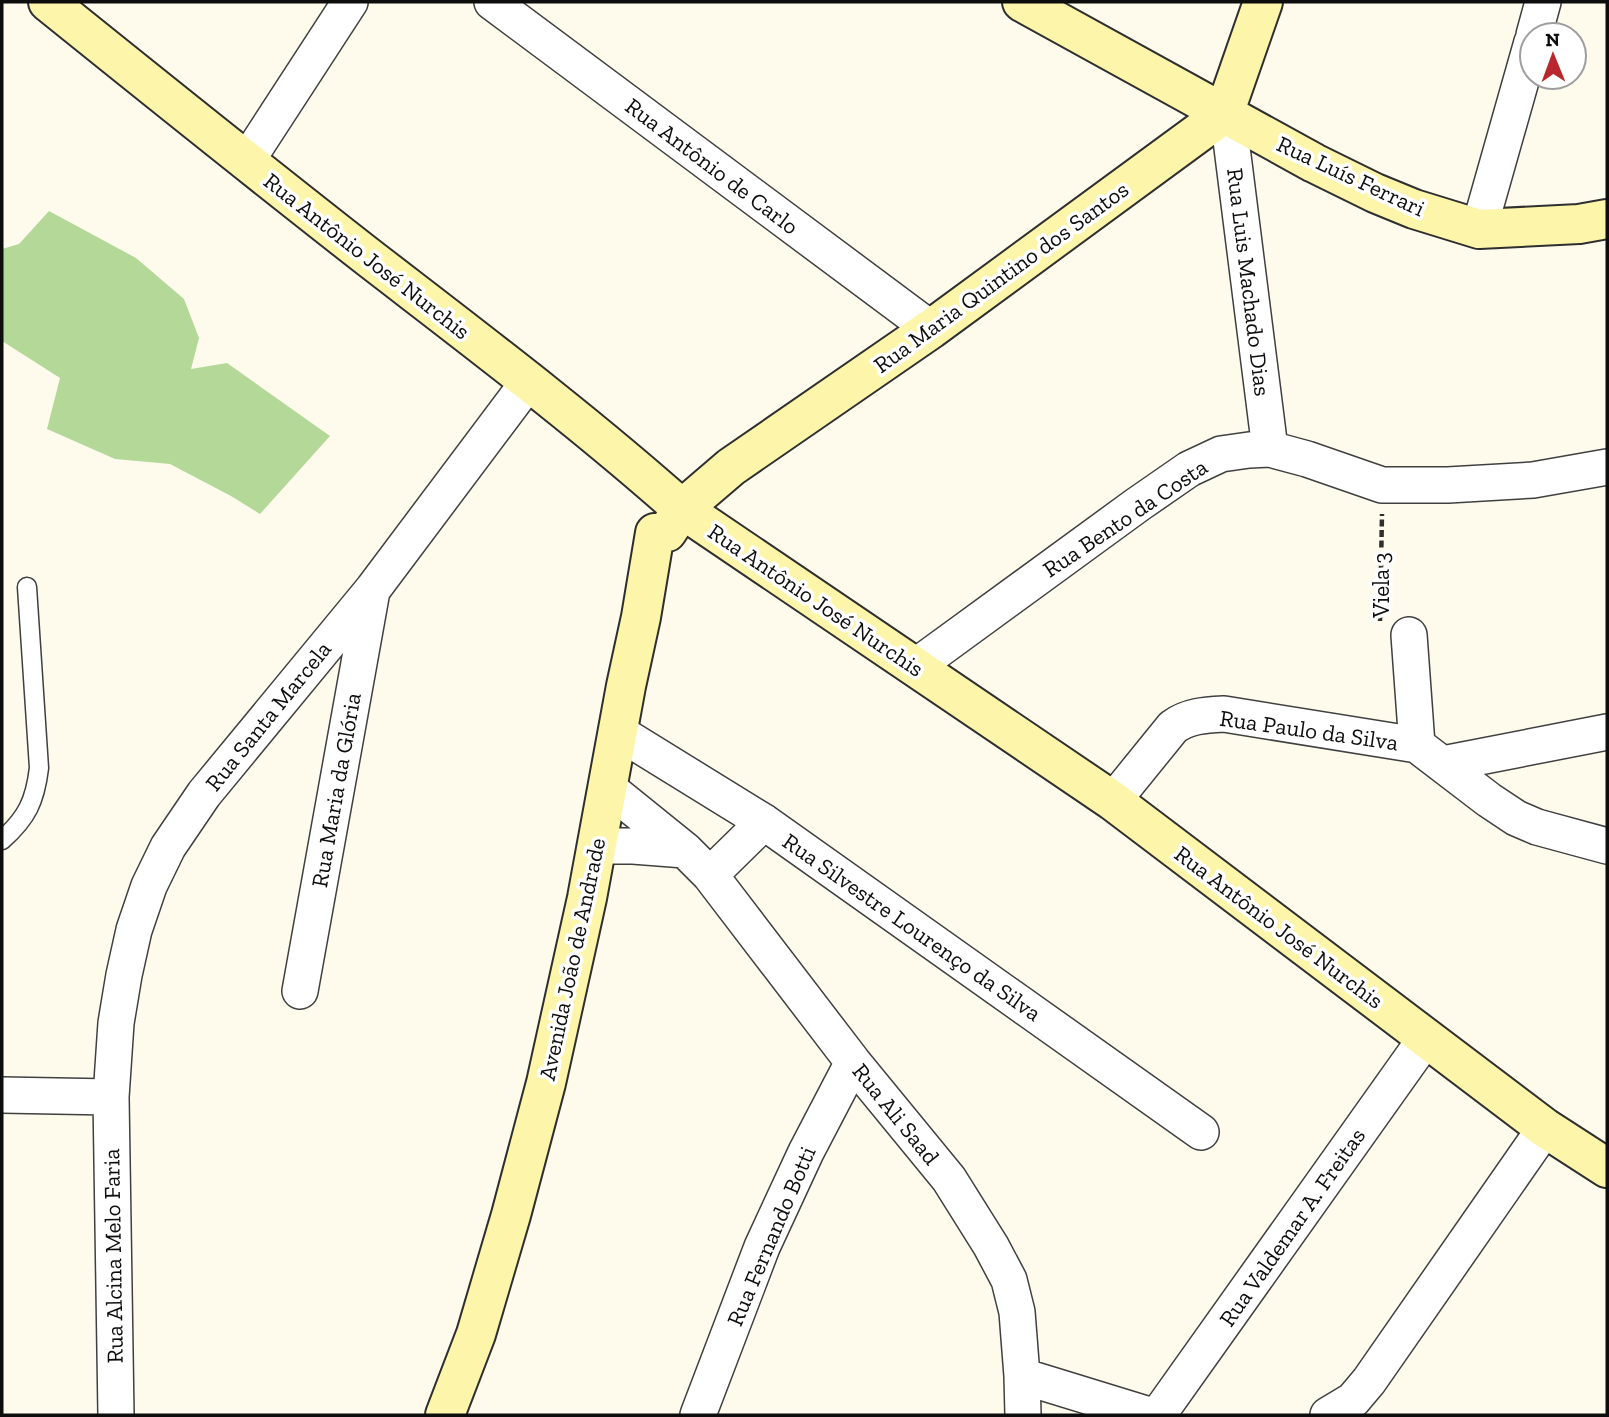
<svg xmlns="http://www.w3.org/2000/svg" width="1609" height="1417" viewBox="0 0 1609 1417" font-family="'Zilla Slab',serif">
  <rect width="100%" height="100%" fill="#fefbed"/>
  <path fill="#b3d898" d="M49,211L136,258L184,299L199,338L191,369L227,363L330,436L260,514L231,496L170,464L115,459L47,429L60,378L2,341V249L19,244Z"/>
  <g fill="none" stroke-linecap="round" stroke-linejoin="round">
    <defs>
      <path id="lane" d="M2,840C27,818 35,801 39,768L27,587"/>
      <path id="street" d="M492,2L931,329
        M1534,35L1543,2
        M1228,116L1270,449
        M246,162L350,2
        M1479,229L1532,42
        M1409,635L1417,745
        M915,667L1137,505L1189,469L1221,454L1249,450L1270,449L1307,459L1382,485H1448L1533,480L1607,467
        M618,732L764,822L1201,1132
        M1443,764L1607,732
        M607,787L685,850L710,875L853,1062L949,1179L991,1246L1009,1280L1017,1312L1022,1376L1023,1415
        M1113,801L1173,727C1188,716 1204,715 1224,714L1417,745L1489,800L1516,818L1537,827L1607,846
        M596,846H633L685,850
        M710,875L764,822
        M300,991L372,591
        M2,1095L111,1097
        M1022,1376L1149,1415
        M116,1415L111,1097L116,1023L124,975L134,930L149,886L168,847L204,794L373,589L529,381
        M698,1415L762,1247L806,1152L853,1062
        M1158,1415L1426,1038
        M1328,1415L1353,1400L1369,1381L1545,1128"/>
      <path id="secondary" d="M48,2C156,89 263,175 372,260C477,341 583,421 682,509L1113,801L1545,1128L1607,1168
        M1022,2L1314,163L1375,193L1414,209L1479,229L1579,224L1607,219
        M445,1415L476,1334L511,1215L546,1083L587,898L626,686L641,617L655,533L667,532L682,509L731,467L931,329L1224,114L1263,2"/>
    </defs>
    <use href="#lane" stroke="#404040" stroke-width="21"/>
    <use href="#street" stroke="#404040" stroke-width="38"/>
    <use href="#secondary" stroke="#2f2f2f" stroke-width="42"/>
    <path stroke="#2f2f2f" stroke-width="4.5" stroke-dasharray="7 3.5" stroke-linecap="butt" d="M1380,621L1382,514"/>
    <use href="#lane" stroke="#fff" stroke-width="18"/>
    <use href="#street" stroke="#fff" stroke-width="35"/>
    <use href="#secondary" stroke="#fcf5aa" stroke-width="38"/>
  </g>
  <g text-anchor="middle" stroke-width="7" stroke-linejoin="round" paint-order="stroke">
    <g font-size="23" fill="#0d0d0d" stroke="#fff">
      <text transform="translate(712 166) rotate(37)" y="8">Rua Antônio de Carlo</text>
      <text transform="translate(1351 176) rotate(25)" y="8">Rua Luís Ferrari</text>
      <text transform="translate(367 256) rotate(38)" y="8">Rua Antônio José Nurchis</text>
      <text transform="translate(1001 277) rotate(-36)" y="8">Rua Maria Quintino dos Santos</text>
      <text transform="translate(1249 282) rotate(83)" y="8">Rua Luis Machado Dias</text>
      <text transform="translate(1125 518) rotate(-34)" y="8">Rua Bento da Costa</text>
      <text transform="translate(1381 585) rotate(-90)" y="8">Viela 3</text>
      <text transform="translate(816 600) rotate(34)" y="8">Rua Antônio José Nurchis</text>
      <text transform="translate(268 716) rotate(-51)" y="8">Rua Santa Marcela</text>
      <text transform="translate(1309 730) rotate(8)" y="8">Rua Paulo da Silva</text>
      <text transform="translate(336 790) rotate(-80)" y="8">Rua Maria da Glória</text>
      <text transform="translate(912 927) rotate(35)" y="8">Rua Silvestre Lourenço da Silva</text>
      <text transform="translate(1279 927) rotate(37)" y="8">Rua Antônio José Nurchis</text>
      <text transform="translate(572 959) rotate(-78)" y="8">Avenida João de Andrade</text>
      <text transform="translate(896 1114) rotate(51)" y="8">Rua Ali Saad</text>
      <text transform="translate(1292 1227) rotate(-55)" y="8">Rua Valdemar A. Freitas</text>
      <text transform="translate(771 1236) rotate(-67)" y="8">Rua Fernando Botti</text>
      <text transform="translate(113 1256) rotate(-91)" y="8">Rua Alcina Melo Faria</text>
    </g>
  </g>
  <rect width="1609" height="1417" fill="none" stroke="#0d0d0d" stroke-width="7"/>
  <g transform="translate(1553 56) rotate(359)"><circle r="33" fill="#ffffff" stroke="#9e9e9e" stroke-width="2"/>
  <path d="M0-5L12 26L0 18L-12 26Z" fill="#b8292d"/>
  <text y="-10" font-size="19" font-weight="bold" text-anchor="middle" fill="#0d0d0d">N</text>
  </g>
</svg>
